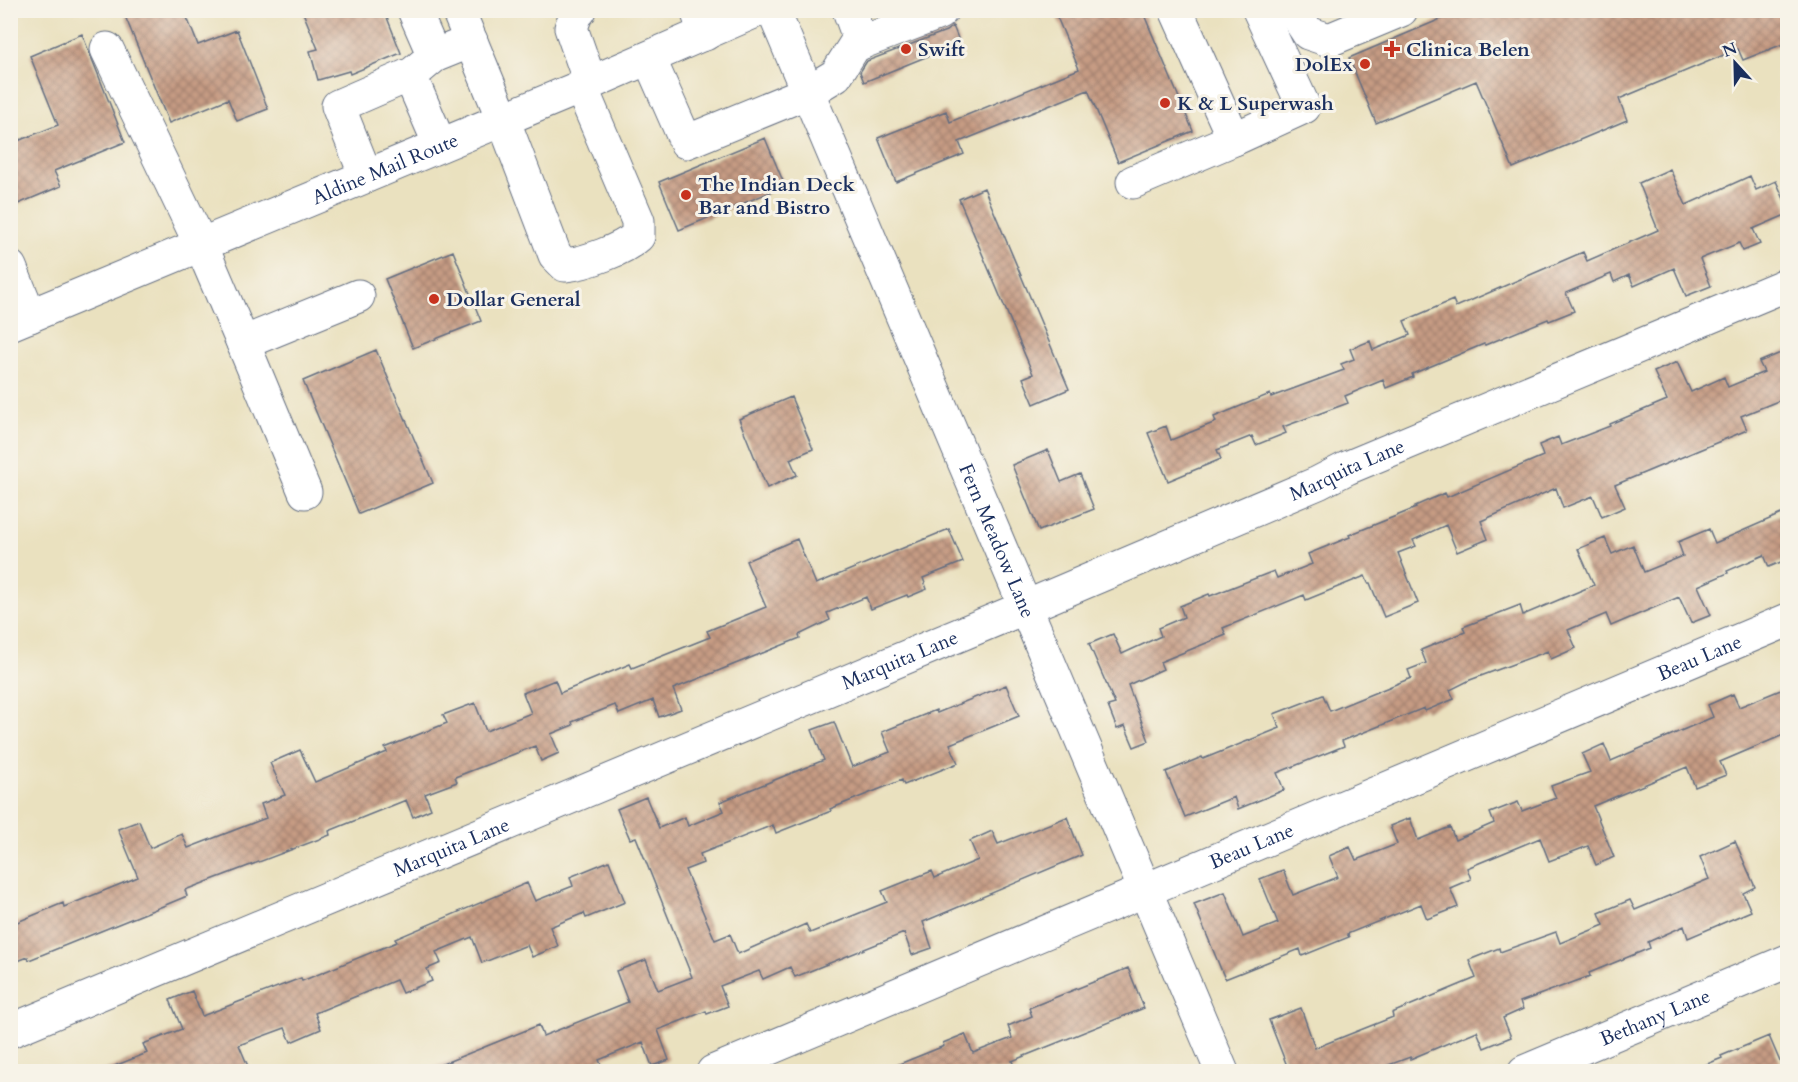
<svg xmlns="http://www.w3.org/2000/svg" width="1798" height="1082" viewBox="0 0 1798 1082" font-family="Cardo,serif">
  <defs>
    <pattern id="building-cross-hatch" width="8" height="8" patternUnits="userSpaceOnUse" patternTransform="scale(1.5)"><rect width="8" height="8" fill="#c69b83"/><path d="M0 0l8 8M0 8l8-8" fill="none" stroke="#a07f6e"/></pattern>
  </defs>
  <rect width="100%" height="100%" fill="#f7f3e8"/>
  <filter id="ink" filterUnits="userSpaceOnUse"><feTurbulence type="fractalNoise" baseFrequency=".0167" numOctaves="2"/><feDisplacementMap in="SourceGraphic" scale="12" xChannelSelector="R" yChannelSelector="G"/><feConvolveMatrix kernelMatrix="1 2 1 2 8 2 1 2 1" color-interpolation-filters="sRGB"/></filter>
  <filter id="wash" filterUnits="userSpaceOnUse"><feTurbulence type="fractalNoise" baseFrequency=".008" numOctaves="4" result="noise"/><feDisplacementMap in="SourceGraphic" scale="24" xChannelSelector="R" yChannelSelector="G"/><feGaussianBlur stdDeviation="1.35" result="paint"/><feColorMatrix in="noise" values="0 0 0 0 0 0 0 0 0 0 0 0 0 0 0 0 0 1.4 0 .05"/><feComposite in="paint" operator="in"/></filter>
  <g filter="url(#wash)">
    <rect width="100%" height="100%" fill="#eae1bf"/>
    <g id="blocks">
      <path fill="url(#building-cross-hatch)" d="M139,10H184L198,45L237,30L268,109L237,121L228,99L169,123L125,16Z
        M302,10H384L401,53L350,74L349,71L318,80L310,51L318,49Z
        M1054,10H1142L1193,131L1118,162L1088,90L959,142L964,154L896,182L878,138L946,111L950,122L1079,69Z
        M1462,10H1788V42L1743,60L1738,49L1619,99L1627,120L1513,168L1476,81L1376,123L1349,58Z
        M953,26L960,43L864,82L860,72L867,61L946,31Z
        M82,34L125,142L54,171L61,186L18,204L10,185V144L58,125L30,56Z
        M765,138L785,186L679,230L659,182Z
        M1670,169L1686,205L1750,176L1756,190L1776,181L1788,208V214L1753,229L1760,244L1743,251L1739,243L1700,259L1711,286L1686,296L1674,268L1634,286L1629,275L1614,282L1611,274L1566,293L1574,311L1549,321L1548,319L1485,345L1484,344L1412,374L1413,377L1386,388L1383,380L1345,396L1348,403L1283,427L1286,433L1256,445L1252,436L1217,450L1221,459L1168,481L1148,433L1166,426L1171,440L1216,422L1214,417L1270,394L1271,397L1344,370L1341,364L1354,359L1350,349L1370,341L1373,350L1410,335L1404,321L1453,300L1456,307L1583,252L1587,261L1658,230L1639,183Z
        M984,188L1069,389L1034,404L1023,378L1033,374L959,199Z
        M453,251L481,321L413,348L385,279Z
        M376,350L433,483L359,514L303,381Z
        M1788,350V397L1741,416L1747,430L1615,485L1625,507L1602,517L1593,496L1563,508L1556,488L1481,521L1488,539L1457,552L1446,525L1413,540L1416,546L1398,553L1418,603L1384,617L1370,583H1368L1365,576L1306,600L1304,595L1223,628L1226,635L1160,662L1163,669L1128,685L1149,741L1134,747L1125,726L1117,729L1108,706L1115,704L1089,644L1113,634L1122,654L1161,636L1158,628L1184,617L1180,606L1209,594L1210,596L1274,571L1277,578L1312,564L1308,554L1350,537L1349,535L1416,508L1415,506L1445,493L1447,497L1543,456L1539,445L1558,437L1561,445L1610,426V424L1667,400L1654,372L1677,362L1691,392L1724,377L1728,387L1764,372L1759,362Z
        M791,397L813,449L790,459L797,475L767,488L739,419Z
        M1048,450L1061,482L1080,474L1094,509L1039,531L1012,465Z
        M1788,511V559L1769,567L1764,555L1727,571L1728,573L1698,586L1711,615L1691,623L1679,597L1611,626L1606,614L1568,630L1576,648L1551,659L1548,651L1470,680L1450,690L1454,699L1425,711L1424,708L1342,741L1344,746L1277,773L1284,790L1238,809L1234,797L1185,817L1166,772L1202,757L1203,759L1280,728L1274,714L1323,695L1330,711L1411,678L1408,670L1426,663L1421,650L1465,632L1463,627L1520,605L1523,615L1594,585L1578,549L1605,538L1612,554L1633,545L1644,572L1683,556L1678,542L1709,529L1715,543Z
        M949,529L963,562L923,578L927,589L908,597L907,595L871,609L866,597L827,613L830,620L799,635L800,638L673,689L681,709L659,717L653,700L619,714L615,705L572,722L573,725L551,734L559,753L541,761L535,746L455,777L457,782L425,794L431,809L413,817L406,800L329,831L330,835L185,890L187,896L163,906L29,960L28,957L10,964V925L63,903L64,907L138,877L118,829L139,821L150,848L182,834L188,848L266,818L261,804L285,795L270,763L300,750L315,782L387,752L385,748L447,723L443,715L475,703L486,731L531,713L523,693L555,680L560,693L630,664L632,668L710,637L707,631L766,607L746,561L797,539L816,584Z
        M1006,685L1019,716L950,744L958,763L904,785L902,780L830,809L831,811L776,833L773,825L700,854L703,863L685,870L715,940L730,934L738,954L806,924L810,933L887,902L882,891L932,871L935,878L978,860L970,841L992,831L998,844L1067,817L1082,855L923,922L932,948L912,955L904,933L795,977L790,967L763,979L759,971L720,986L728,1006L707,1014L706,1011L658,1030L669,1060L652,1066L643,1042L599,1060L604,1071H425L539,1025L543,1036L628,1002L616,971L646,960L658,990L692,977L636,837L630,839L617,809L646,797L659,828L685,817L688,826L724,811L720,802L824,760L812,730L834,722L852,767L890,752L882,732L936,710L937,713Z
        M1788,687V733L1720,762L1726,775L1695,787L1687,767L1593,806L1614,857L1596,865L1588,846L1549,861L1540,838L1467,868L1471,879L1450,888L1458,907L1427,919L1421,904L1347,934L1349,937L1302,956L1300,949L1225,979L1194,904L1225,892L1243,937L1278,923L1260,879L1283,870L1293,895L1338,877L1329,856L1350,847L1356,860L1397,844L1390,826L1410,818L1418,840L1450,827L1455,840L1494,823L1490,813L1518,802L1522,811L1556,798L1551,786L1590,772L1582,754L1604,744L1611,761L1713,717L1708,705L1733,694L1739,707Z
        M1735,841L1755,887L1743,893L1751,911L1688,938L1684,926L1648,942L1650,948L1589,973L1590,976L1520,1002L1523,1009L1503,1018L1511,1037L1484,1048L1477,1031L1410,1059V1057L1373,1071H1289L1269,1020L1301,1008L1315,1048L1393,1017L1392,1013L1476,978L1469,960L1499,948L1500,952L1556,932L1560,943L1604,925L1599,913L1630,900L1635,910L1709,879L1700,857Z
        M609,861L625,902L586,918L584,913L550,927L558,946L532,957L527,945L482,963L472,937L436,952L441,963L427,969L432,981L402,993L396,980L315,1013L321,1029L291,1042L285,1028L239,1045L250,1071H102L147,1053L143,1044L182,1029L170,1000L192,991L202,1016L301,978L302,981L397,942L395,939L527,883L535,901L573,886L570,877Z
        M1128,968L1144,1008L1012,1061L1016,1071H882L944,1046L943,1043L965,1034L973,1053L1012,1038L1008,1026L1032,1016L1029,1008Z
        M1769,1036L1784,1071H1690L1722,1058L1721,1056Z"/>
    </g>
  </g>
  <g filter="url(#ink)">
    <use href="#blocks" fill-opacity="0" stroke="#636d80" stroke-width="1.5"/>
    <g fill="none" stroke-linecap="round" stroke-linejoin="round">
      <defs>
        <g id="minor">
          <path d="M414,10L434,56"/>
          <path d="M458,10L503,119L555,255L565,265C586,263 622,250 638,236V221L581,87"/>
          <path d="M580,10L576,14L571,28L590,82"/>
          <path d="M697,10L705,34"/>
          <path id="s1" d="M773,10L1222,1072"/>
          <path d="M849,10L861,43"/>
          <path d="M1293,10L1308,33L1329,40L1401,10"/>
          <path d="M107,49L201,245L243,343L305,492"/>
          <path d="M649,58L686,142L808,92L836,75L855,45L939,13L942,10"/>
          <path d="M409,77L434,56L471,41"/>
          <path d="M1234,139L1304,107L1259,10"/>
          <path d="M366,176L338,106L407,76L411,78L440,145"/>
          <path d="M1133,182L1234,139L1176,10"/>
          <path d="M10,267L30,316"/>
          <path d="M243,343L358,296"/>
          <path id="s2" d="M10,1031L1026,607L1318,483L1347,468L1788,284"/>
          <path id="s3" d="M713,1072L1788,620"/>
          <path id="s4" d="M1524,1072L1788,961"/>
        </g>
        <g id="major">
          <path id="s5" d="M10,324L581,87L758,10"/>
        </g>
      </defs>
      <use href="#minor" stroke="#636d80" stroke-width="35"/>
      <use href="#major" stroke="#636d80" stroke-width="35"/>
      <use href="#minor" stroke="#fff" stroke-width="33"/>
      <use href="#major" stroke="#fff" stroke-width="33"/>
    </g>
  </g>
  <g fill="#c8321e" stroke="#f7f3e8" stroke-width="2">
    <circle cx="906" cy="49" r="6"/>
    <path d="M1389 40h6v6h6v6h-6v6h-6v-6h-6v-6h6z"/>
    <circle cx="1365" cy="64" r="6"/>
    <circle cx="1165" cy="103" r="6"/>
    <circle cx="686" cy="195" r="6"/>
    <circle cx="434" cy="299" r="6"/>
  </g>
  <g text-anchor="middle" stroke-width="6" stroke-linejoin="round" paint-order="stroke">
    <g font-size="20" font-weight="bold" fill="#1b2f5e" stroke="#f7f3e8" text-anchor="start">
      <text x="918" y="56">Swift</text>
      <text x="1406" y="56">Clinica Belen</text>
      <text x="1353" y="71" text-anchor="end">DolEx</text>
      <text x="1177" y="110">K &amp; L Superwash</text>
      <text x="698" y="191">The Indian Deck<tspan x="698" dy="23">Bar and Bistro</tspan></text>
      <text x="446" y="306">Dollar General</text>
    </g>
    <g font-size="20" fill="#1b2f5e" stroke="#f7f3e8">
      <text dy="7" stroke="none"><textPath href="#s5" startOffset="406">Aldine Mail Route</textPath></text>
      <text dy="7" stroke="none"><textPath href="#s2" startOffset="1450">Marquita Lane</textPath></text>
      <text dy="7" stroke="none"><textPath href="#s1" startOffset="576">Fern Meadow Lane</textPath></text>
      <text dy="7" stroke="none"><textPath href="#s3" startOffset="1070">Beau Lane</textPath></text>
      <text dy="7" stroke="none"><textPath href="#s2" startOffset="964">Marquita Lane</textPath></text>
      <text dy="7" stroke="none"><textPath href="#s3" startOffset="584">Beau Lane</textPath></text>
      <text dy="7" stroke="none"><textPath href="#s2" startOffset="478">Marquita Lane</textPath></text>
      <text dy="7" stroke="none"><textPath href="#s4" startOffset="142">Bethany Lane</textPath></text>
    </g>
  </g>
  <rect width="1798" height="1082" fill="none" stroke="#f7f3e8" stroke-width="36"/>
  <g transform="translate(1735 63) rotate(338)" stroke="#f7f3e8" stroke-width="4.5" paint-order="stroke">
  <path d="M0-4.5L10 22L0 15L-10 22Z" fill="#1b2f5e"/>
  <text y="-9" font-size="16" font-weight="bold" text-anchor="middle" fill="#1b2f5e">N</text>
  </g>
</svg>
